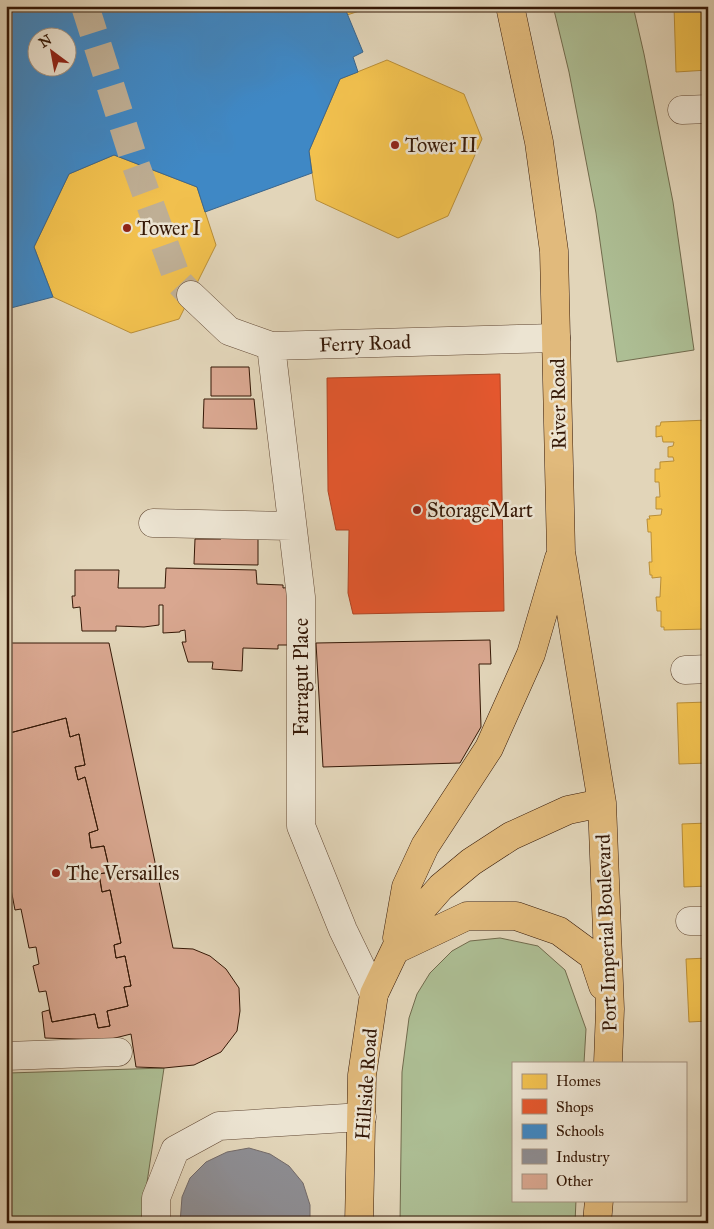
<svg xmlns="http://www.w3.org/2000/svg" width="714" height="1229" viewBox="0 0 714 1229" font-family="'IM FELL Great Primer',serif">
  <rect width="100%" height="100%" fill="#e2d5b9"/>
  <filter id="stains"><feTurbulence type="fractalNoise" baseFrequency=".004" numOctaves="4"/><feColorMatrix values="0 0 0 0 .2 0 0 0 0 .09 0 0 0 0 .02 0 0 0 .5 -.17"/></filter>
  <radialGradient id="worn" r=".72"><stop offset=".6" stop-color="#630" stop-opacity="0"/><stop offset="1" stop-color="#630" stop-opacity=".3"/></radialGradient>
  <path fill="#adbe94" stroke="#716b4d" d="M553,6H633L644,54L673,202L694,350L617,362L596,213L569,72Z
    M500,938L538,946L565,970L586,1029L584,1063H513V1200H576L575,1223H400L402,1072L409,1018L417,994L430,973L452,951L470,941Z
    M164,1068L141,1223H11L9,1073Z"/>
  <path fill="#f2c14e" stroke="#b98e38" d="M344,6H375L347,15Z
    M674,6H708V70L676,72Z
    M387,60L464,94L482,139L448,216L398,238L316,200L309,151L340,79Z
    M114,155L197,187L216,245L179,319L131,333L53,297L34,247L69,174Z
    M708,420V629L664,630V627H661V611H657L656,597H660L661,577L652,578V575H650L649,562H652L651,532H648L647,519H650L649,516L661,515L662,509H656V497H660L659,482H655V469H660V462L674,461L673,457H668V447L673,446L674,442H663L662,436L656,437V426H660L661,422Z
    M708,702V763L679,764L677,703Z
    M708,823V886L684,887L682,824Z
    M708,958V1021L689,1022L686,959Z
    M669,1219H708V1223H669Z"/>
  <path fill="#e4572e" stroke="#b04422" d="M500,374L504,611L353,614L348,593L349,530H336L328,491L327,378Z"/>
  <path fill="#3f88c5" stroke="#3c668c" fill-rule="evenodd" d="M6,6H344L363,52L353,57L358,72L340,79L309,151L312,173L205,212L197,187L114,155L69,174L34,247L53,297L7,309ZM38,38H68V68H38Z"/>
  <path fill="#8d8d92" stroke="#736a68" d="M249,1148L270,1154L289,1166L303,1183L310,1205V1223H180L182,1197L190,1178L206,1162L227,1152Z"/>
  <path fill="#d9a790" stroke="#351806" d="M211,367H249L251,396H211Z
    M204,399H254L257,429L203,428Z
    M221,534H258V565L194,564L195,539H221Z
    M166,568L256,570L257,584L283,585V588L292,587L291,645H278V649L243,648L242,671L212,669L213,662H188L182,642H186L185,630L180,631V632L163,633V605H159V625L144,627L116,626V631H82L80,607L73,608L72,596H75V570H119L118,588H165Z
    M490,640L491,664H479L481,727L460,763L323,767L316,643Z
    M6,643H109L173,948L193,949L210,956L226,969L239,988L240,1011L237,1031L221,1052L194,1065L164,1068L136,1067L131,1034L107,1040L45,1038L42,1012L49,1010L52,1022L95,1014L98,1028L110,1026L107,1011L128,1006L124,987L131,986L125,956L116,958L114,945L121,943L110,890L102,892L99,874L110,872L104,846L91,848L89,833L98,830L85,777L78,780L75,767L85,765L79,734L70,737L66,718L6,734Z
    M66,718L70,737L79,734L85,765L75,767L78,780L85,777L98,830L89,833L91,848L104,846L110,872L99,874L102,892L110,890L121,943L114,945L116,958L125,956L131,986L124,987L128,1006L107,1011L110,1026L98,1028L95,1014L52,1022L46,991L39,992L33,966L39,964L36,947L29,948L21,909L15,910L6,863V853L9,852L6,841V734Z"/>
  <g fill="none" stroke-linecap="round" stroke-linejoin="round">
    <path stroke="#bfaf95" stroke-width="28" stroke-dasharray="28 14" stroke-linecap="butt" d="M85,6L135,163L178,281L191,295"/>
    <defs>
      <path id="minor" d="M682,110L708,109
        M191,295L229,331L271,346L556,338
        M271,346L301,597V826L343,930L374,994
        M153,523L292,526
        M685,670L708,669
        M690,921H708
        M6,1056L118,1052
        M156,1223V1198L175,1150L219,1126L362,1117"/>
      <path id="major" d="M510,6L539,142L554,251L561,552L602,803L610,1009L608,1063
        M397,938L406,887L425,846L489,748L531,654L559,558
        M395,950L467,916H516L559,931L593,956L603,986
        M359,1223L362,1075L374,994L395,950L412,920L441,887L471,862L511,836L568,810L602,803
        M597,1223L599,1200"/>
    </defs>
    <use href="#minor" stroke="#604733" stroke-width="29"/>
    <use href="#major" stroke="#351806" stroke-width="29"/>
    <use href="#minor" stroke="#ece4d2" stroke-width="28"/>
    <use href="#major" stroke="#e1ba7c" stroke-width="28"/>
  </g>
  <g fill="#8f2418" stroke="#ece4d2" stroke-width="2">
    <circle cx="395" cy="145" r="5"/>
    <circle cx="127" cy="228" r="5"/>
    <circle cx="417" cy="510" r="5"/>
    <circle cx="56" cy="873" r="5"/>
  </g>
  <g text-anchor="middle" stroke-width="5" stroke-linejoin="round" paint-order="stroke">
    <g font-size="20" fill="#351806" stroke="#ece4d2" text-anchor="start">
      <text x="405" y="152">Tower II</text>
      <text x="137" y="235">Tower I</text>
      <text x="427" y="517">StorageMart</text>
      <text x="66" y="880">The Versailles</text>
    </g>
    <g font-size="20" fill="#351806" stroke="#ece4d2">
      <text transform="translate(365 343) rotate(-2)" y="7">Ferry Road</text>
      <text transform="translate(558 404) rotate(-91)" y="7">River Road</text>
      <text transform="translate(301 677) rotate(-90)" y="7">Farragut Place</text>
      <text transform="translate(606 933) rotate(-92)" y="7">Port Imperial Boulevard</text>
      <text transform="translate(366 1084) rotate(-86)" y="7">Hillside Road</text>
    </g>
  </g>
  <rect width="714" height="1229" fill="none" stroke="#e2d5b9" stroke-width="25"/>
  <rect x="8" y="8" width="699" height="1214" fill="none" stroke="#351806" stroke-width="2.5"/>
  <rect x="12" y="12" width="689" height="1204" fill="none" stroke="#351806"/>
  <rect x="512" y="1062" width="175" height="140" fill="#ece4d2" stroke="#a39280"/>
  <rect x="522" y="1074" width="25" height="15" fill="#f2c14e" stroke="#a39280"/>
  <text x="556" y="1086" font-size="15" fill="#351806">Homes</text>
  <rect x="522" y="1099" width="25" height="15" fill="#e4572e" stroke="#a39280"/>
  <text x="556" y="1112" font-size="15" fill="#351806">Shops</text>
  <rect x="522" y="1124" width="25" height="15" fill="#3f88c5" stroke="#a39280"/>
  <text x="556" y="1136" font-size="15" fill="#351806">Schools</text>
  <rect x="522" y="1149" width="25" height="15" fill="#8d8d92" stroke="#a39280"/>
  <text x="556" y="1162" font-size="15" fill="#351806">Industry</text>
  <rect x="522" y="1174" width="25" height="15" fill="#d9a790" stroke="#a39280"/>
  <text x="556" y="1186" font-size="15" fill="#351806">Other</text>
  <g transform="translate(52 52) rotate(328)"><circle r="24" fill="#ece4d2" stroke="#a39280"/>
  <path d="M0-4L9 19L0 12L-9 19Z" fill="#8f2418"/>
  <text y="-8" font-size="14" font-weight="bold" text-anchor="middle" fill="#351806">N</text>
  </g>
  <rect width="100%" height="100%" filter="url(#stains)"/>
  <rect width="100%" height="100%" fill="url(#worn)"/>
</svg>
